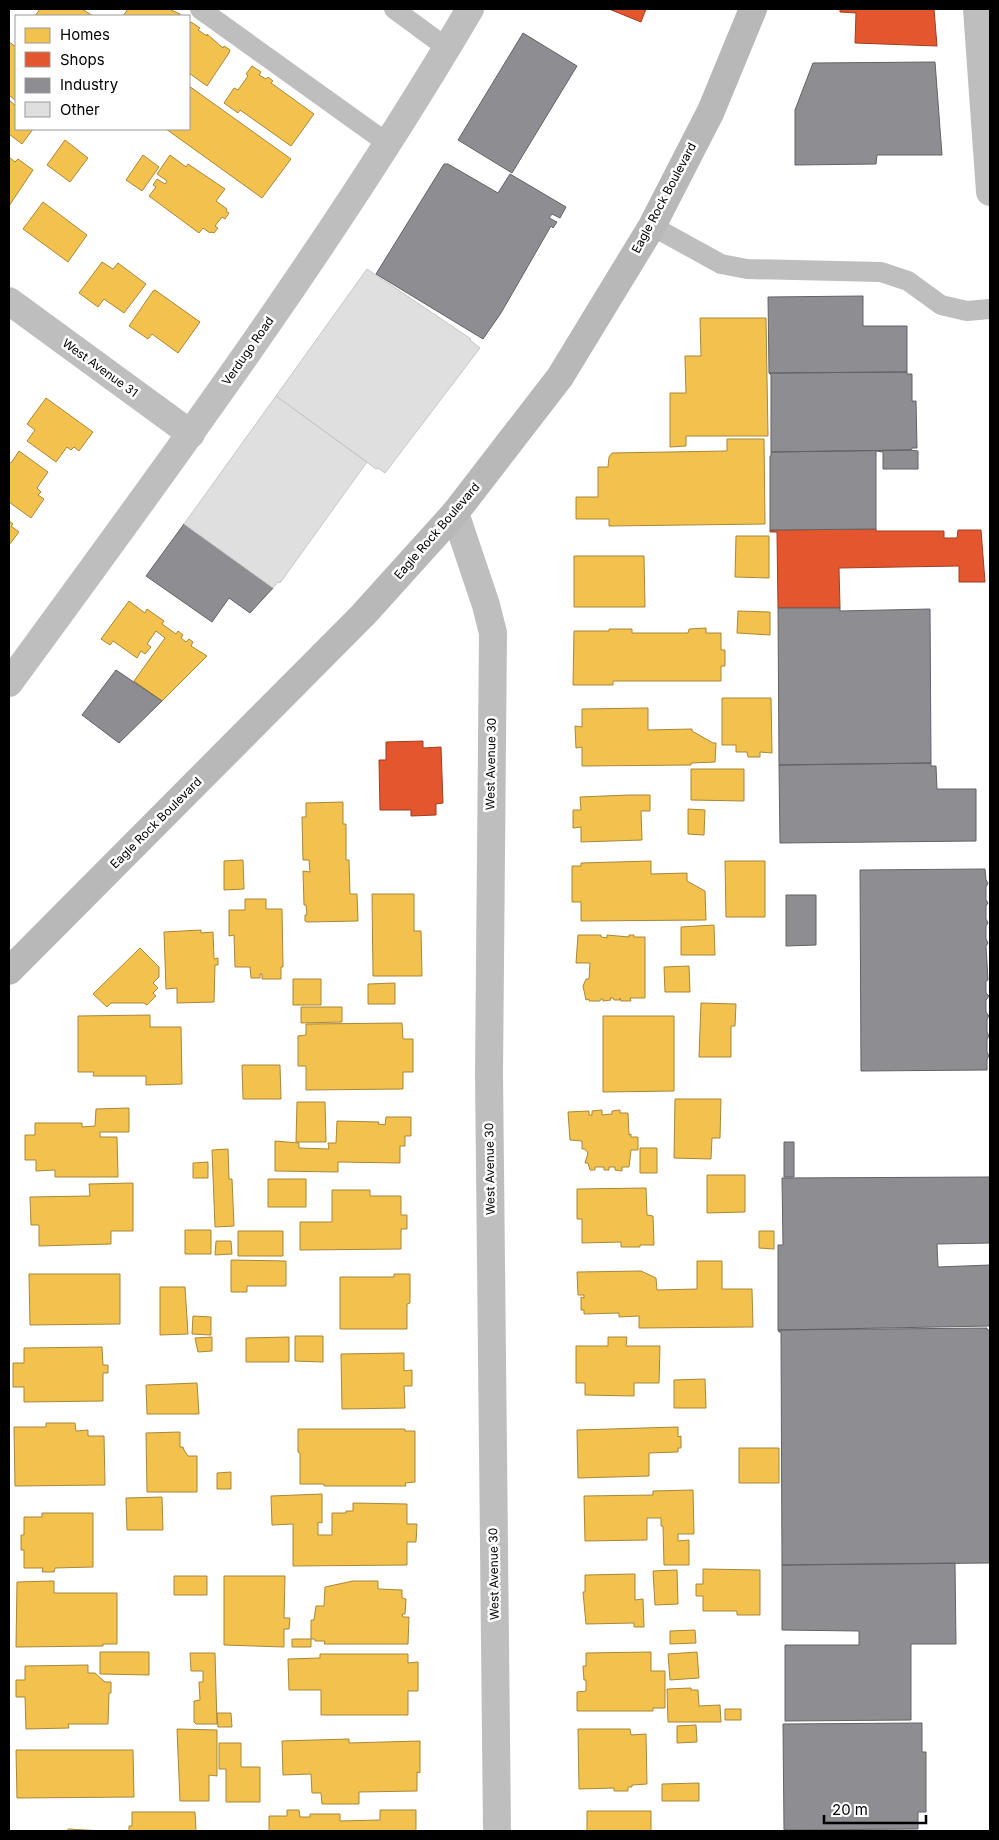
<svg xmlns="http://www.w3.org/2000/svg" width="999" height="1840" viewBox="0 0 999 1840" font-family="Inter,sans-serif">
  <rect width="100%" height="100%" fill="#fff"/>
  <path fill="#f2c14e" stroke="#a98737" d="M40,9H82L93,16H35Z
    M128,9H169L180,14L179,16H123Z
    M191,22L200,28L198,30L207,36V34L223,48L224,46L230,50L229,53L207,86L189,73V25Z
    M9,42L16,47V101L9,95Z
    M252,66L261,72L259,75L266,79L268,77L273,81L271,83L314,114L291,146L240,110L238,113L224,103L234,88L238,90L248,76L246,74Z
    M189,86L291,159L262,198L166,129H189Z
    M9,100L16,106V129H33L22,144L9,134Z
    M65,140L88,158L70,182L47,165Z
    M143,155L159,167L142,191L126,180Z
    M170,155L186,167L188,164L225,189L216,201L227,209L226,211L229,213L225,219L222,217L215,226L218,228L214,233L211,232L210,233L203,228L199,233L149,196L156,187L153,185L157,179L165,184L167,181L157,174Z
    M9,157L15,162L18,159L33,170L9,206Z
    M43,202L87,235L68,262L23,229Z
    M102,262L113,269L118,263L146,284L124,313L104,299L98,307L79,293Z
    M155,290L200,322L178,353L152,334L148,339L129,326L153,291Z
    M700,318H766L768,436H686V446L670,447V393H686L685,356H701Z
    M46,398L93,432L79,451L74,447L71,450L67,447L56,462L27,441L35,430L27,424Z
    M727,439H764L765,524L609,526V519H576V497H598V467H608L609,457L612,453L727,451Z
    M19,451L48,472L37,488L41,492L38,495L44,499L31,518L9,502V462L11,463Z
    M9,521L13,524L11,526L19,532L9,545Z
    M736,536H769V578L735,577Z
    M574,556H644L645,607H574Z
    M129,601L145,613L147,609L164,621L162,624L176,634L178,631L183,635L181,638L186,642L189,639L193,642L191,646L207,656L162,701L134,681L165,638L156,631L147,644L151,647L145,654L141,651L137,658L113,641L110,645L101,639Z
    M738,611L770,612V635L737,633Z
    M706,628V633H721V650H725V666H721V681H613V685H573L574,631H609V629H632V633H688L689,629Z
    M722,698H771L772,753L760,752V757H748L747,752H736V745H722Z
    M648,708V730L692,729V731L713,743H716L715,762L691,763V765L582,766V747L576,748L575,726L582,727V709Z
    M691,769H744V801L691,800Z
    M629,795H650V811H641L642,840L581,842V827L573,828V810H581L580,797Z
    M343,802V824H346V860H349L350,894H357L358,921L307,922L305,921V915H307L306,905H304L303,871L310,872L309,860H303L302,817H306V803Z
    M688,809L705,810L704,835L688,834Z
    M243,860L244,889L224,890V861Z
    M651,861V874L687,873V881L705,891L706,920L581,921V902H572V866H581V863Z
    M725,861H765V917H726Z
    M372,894H414V931H421L422,976H373Z
    M245,899H266V909H282L283,967H281V979H262V974H260V978H251L250,967H235L234,935L229,936V910H245Z
    M714,925L715,955H681V927Z
    M201,930V933L213,932L214,959L218,958V965H215L214,1002L177,1003V988L166,989L164,932Z
    M578,935H601V937L607,938V935L629,937V935H634V937H645V998H630L631,1001H621L620,998V1000H614L613,998H610L611,1000L603,1001V999H601L600,1001H589V999L586,1000L583,986L586,979H589L590,963H576Z
    M140,948L159,967V977L153,983L158,988L153,993L156,996L147,1005L144,1003H111L107,1007L93,994Z
    M689,966L690,992H665L664,967Z
    M293,979H321V1005H293Z
    M395,983V1004H368V984Z
    M701,1003L736,1004L735,1026H731V1057H699Z
    M301,1007H342V1022L301,1023Z
    M150,1015V1027H181L182,1084L146,1085V1076H93L94,1072H78V1016Z
    M603,1016H674V1091L603,1092Z
    M402,1023L403,1039H413V1072H403V1089L306,1090V1066H298V1036L306,1035V1024Z
    M242,1065H280L281,1099H243Z
    M675,1099H721L720,1138H712L711,1159L674,1158Z
    M297,1102H325L326,1142H296Z
    M129,1108V1132H100V1137H117L118,1177H55V1170L36,1171V1160H25V1135H35V1123H82V1127L95,1126L96,1109Z
    M602,1110V1115L612,1114V1111L620,1110V1113H628L629,1135L631,1134V1137H638V1150H631L629,1167H622V1171L615,1170V1167H609V1170H604V1167H595V1170H590L588,1163H585L588,1153L585,1149H582V1141L570,1140L568,1112L589,1111V1115H592V1111Z
    M386,1117H411V1136H405V1146H400V1163L338,1162V1172L275,1171V1141L299,1143V1148L329,1149L328,1143H336L337,1121L379,1122L378,1124L385,1125Z
    M640,1148H657V1173H640Z
    M228,1149L229,1179H232L234,1226L215,1227L212,1150Z
    M208,1162V1178H193V1163Z
    M707,1175H745V1212L707,1213Z
    M268,1179H306V1207H268Z
    M133,1183V1231H111V1244L39,1246V1225H31L30,1197L90,1196L89,1184Z
    M646,1188L647,1215L653,1216L654,1245H640V1247H621V1242L582,1243V1219H577V1189Z
    M332,1190H370V1196H401V1215H407V1229H401V1249L300,1250V1222H332Z
    M185,1230H211V1254H185Z
    M238,1231H283V1256H238Z
    M759,1231H774V1249L759,1248Z
    M216,1241H231L232,1254L215,1255Z
    M231,1260L286,1261V1286H247V1292H231Z
    M697,1261H722V1289H752L753,1327L639,1328V1316L619,1317V1313L584,1314V1310H581V1297L584,1298V1295H578L577,1272L641,1271L656,1278L657,1290L697,1289Z
    M29,1274H120V1324L30,1325Z
    M394,1274H410V1303L407,1304V1329H340V1277H394Z
    M160,1287H185L188,1334L160,1335Z
    M193,1316L211,1317V1335L192,1334Z
    M295,1336H323V1362L295,1361Z
    M212,1337V1351L198,1352L195,1338Z
    M289,1337V1362H246V1338Z
    M608,1337H627L626,1346H660L659,1383H634V1396L585,1395V1383H576V1346H608Z
    M102,1347L103,1365H108V1373H103V1401L24,1402V1387H13V1363H24V1348Z
    M404,1353V1371L412,1370V1386H404L405,1408L342,1409L341,1354Z
    M705,1379L706,1408H674V1380Z
    M197,1383L199,1414H147L146,1385Z
    M46,1423H75L76,1431L88,1430V1436H104L105,1485L15,1486L14,1427H46Z
    M678,1427V1437L681,1436V1448H678V1452L649,1453V1476L578,1478L577,1430Z
    M298,1429H405V1431H415V1482L405,1483L406,1486H324V1484H300V1453L298,1452Z
    M180,1432V1447H183L184,1450L188,1456H197V1492H147L146,1433Z
    M739,1448H779V1483H739Z
    M231,1472V1489H217V1473Z
    M693,1490L694,1534H678V1541L689,1540V1565H664L663,1526H661V1518H647V1540L585,1541L584,1496L653,1495V1491Z
    M322,1494V1523L318,1522V1535H332V1513H346V1511H353V1503L407,1504V1524H417L416,1542H407V1565L293,1566V1524L272,1525L271,1496Z
    M162,1497L163,1530H127L126,1498Z
    M42,1513H93V1567L55,1568L54,1572H42L43,1568H24V1550H21V1535H24V1517H42Z
    M703,1569L760,1570V1615H737V1611H703V1596H696V1584H703Z
    M677,1570L678,1604L655,1605L653,1571Z
    M635,1574V1600L643,1599L644,1627H634V1623L586,1624L583,1592H585V1575Z
    M174,1576H207V1595H174Z
    M224,1576H285L284,1618H290L289,1629H284V1647L224,1645Z
    M54,1581V1593H117V1644H103V1646L16,1647L17,1582Z
    M353,1581H378V1589L402,1590V1598L406,1599L405,1614H402L403,1617H409L408,1644H324L325,1641H315V1639H311V1620H314L316,1606H324L325,1587Z
    M695,1630L696,1643L670,1644V1631Z
    M292,1639H311V1647H292Z
    M100,1652H149V1675L100,1674Z
    M651,1652V1671H665V1708H653V1711H577V1692L586,1691V1680H584L583,1666H586V1653Z
    M697,1652L699,1678L670,1680L668,1654Z
    M190,1653H215L217,1724H196L194,1722V1701L200,1700L199,1682H203V1671H191Z
    M320,1654H408V1663L418,1662V1691H408V1715H321V1690H289L288,1659L320,1658Z
    M88,1665V1673H95L105,1682H111V1693H109L108,1724H68L69,1728L26,1729L25,1697H16V1680H25V1666Z
    M691,1688V1690H698L699,1706L720,1705L721,1722H668L667,1689Z
    M725,1709H741V1720H725Z
    M217,1713H231L232,1727H218Z
    M696,1725L697,1742L677,1743V1726Z
    M177,1729L217,1730V1776L209,1775V1801H180Z
    M578,1729H630L631,1735L646,1734L647,1784L632,1785V1787H628V1791H614V1788L579,1789Z
    M349,1739V1743L420,1741V1773L417,1772V1791L359,1792V1804H322L321,1793H312L311,1774L283,1775L282,1741Z
    M219,1743H241V1767H260V1802H226V1769H219Z
    M16,1750H133L134,1797L17,1798Z
    M699,1783V1801H662V1784Z
    M287,1810H299L300,1817H310V1814H340V1821L380,1820V1810H416V1831H269V1816H287Z
    M587,1811H651V1831H587Z
    M132,1812H195L196,1831H129V1826H132Z
    M68,1829L102,1831H68Z"/>
  <path fill="#e4572e" stroke="#a03d20" d="M609,9H646L641,22Z
    M840,9H934L937,46L855,43L856,13L840,12Z
    M876,529V531H944V538H957L958,530H981L985,582H959V566L839,568L840,608H778L777,532H770V530Z
    M423,741V748L441,747L443,803L436,804V815L411,816V810H380L379,760H386V742Z"/>
  <path fill="#8d8d92" stroke="#636366" d="M523,33L577,66L512,173L458,140Z
    M935,62L942,155H877L876,164L795,165V110L813,63Z
    M444,164H448L498,193L510,174L566,207L560,218L552,214L549,218L557,222L553,228L551,226L501,313L483,339L376,274Z
    M863,296V326H907V372L769,373L768,297Z
    M907,372V374H912V401H916L917,448H912L911,450L771,452V375L769,373Z
    M911,450L918,451V469H883V452L876,451V529L770,530V456H771V452Z
    M184,524L273,588L250,613L229,598L212,622L146,576Z
    M778,608H840V611L930,609L931,763L779,765Z
    M116,670L162,701L119,743L82,715Z
    M931,763V766H936L937,789H976V841L780,843L779,765Z
    M985,869L986,880L988,883L986,887V900L988,903L986,906V919L988,923L986,926V939L988,943L986,946L988,980L986,981V993L989,996L986,1000V1012L989,1016L987,1019V1032L989,1036L987,1039V1052L989,1056L987,1059V1070L861,1071L860,870Z
    M786,895H816V945L786,946Z
    M784,1142H794V1177H784Z
    M990,1177V1243L937,1244L938,1267L990,1265V1326L778,1330V1245H783L782,1178Z
    M987,1328V1330H990V1563L782,1565L781,1332H779L778,1330Z
    M955,1563L956,1644H911V1720L785,1721V1645H859V1631L782,1630V1565Z
    M922,1723V1752H926V1812H918V1829L784,1830L783,1724Z"/>
  <path fill="#dfdfdf" stroke="#c7c7c7" d="M367,269L471,339L470,340L480,348L385,473L378,468L376,469L276,396Z
    M276,396L367,462L280,583L278,582L273,588L184,524Z"/>
  <g fill="none" stroke-linecap="round" stroke-linejoin="round">
    <path stroke="#bebebe" stroke-width="20" d="M200,9L387,143
      M394,9L447,48
      M652,226L721,264L747,269L881,272L908,281L941,305L967,311L990,309"/>
    <path stroke="#bebebe" stroke-width="28" d="M977,9L990,192
      M9,301L191,434
      M455,513L486,605L493,633L489,1073L497,1831"/>
    <path stroke="#bebebe" stroke-width="28" d="M9,683C170,463 332,244 470,9"/>
    <path stroke="#b8b8b8" stroke-width="28" d="M9,971L363,615L455,513L560,377L652,226L711,111L753,9"/>
  </g>
  <g text-anchor="middle" stroke-width="5" stroke-linejoin="round" paint-order="stroke">
    <g font-size="12" fill="#000" stroke="#fff">
      <text transform="translate(664 198) rotate(-62)" y="4">Eagle Rock Boulevard</text>
      <text transform="translate(248 351) rotate(-55)" y="4">Verdugo Road</text>
      <text transform="translate(100 368) rotate(36)" y="4">West Avenue 31</text>
      <text transform="translate(437 531) rotate(-49)" y="4">Eagle Rock Boulevard</text>
      <text transform="translate(491 764) rotate(-89)" y="4">West Avenue 30</text>
      <text transform="translate(156 823) rotate(-45)" y="4">Eagle Rock Boulevard</text>
      <text transform="translate(490 1169) rotate(-91)" y="4">West Avenue 30</text>
      <text transform="translate(494 1574) rotate(-91)" y="4">West Avenue 30</text>
    </g>
  </g>
  <rect width="999" height="1840" fill="none" stroke="#000000" stroke-width="20"/>
  <rect x="15" y="15" width="175" height="115" fill="#ffffff" stroke="#999999"/>
  <rect x="25" y="28" width="25" height="15" fill="#f2c14e" stroke="#999999"/>
  <text x="60" y="40" font-size="15" fill="#000000">Homes</text>
  <rect x="25" y="52" width="25" height="15" fill="#e4572e" stroke="#999999"/>
  <text x="60" y="65" font-size="15" fill="#000000">Shops</text>
  <rect x="25" y="78" width="25" height="15" fill="#8d8d92" stroke="#999999"/>
  <text x="60" y="90" font-size="15" fill="#000000">Industry</text>
  <rect x="25" y="102" width="25" height="15" fill="#dfdfdf" stroke="#999999"/>
  <text x="60" y="115" font-size="15" fill="#000000">Other</text>
  <path d="M824 1815v8h102v-8" fill="none" stroke="#000000" stroke-width="2.5"/>
  <text x="832" y="1815" font-size="15" fill="#000000" stroke="#ffffff" stroke-width="4" paint-order="stroke">20 m</text>
</svg>
